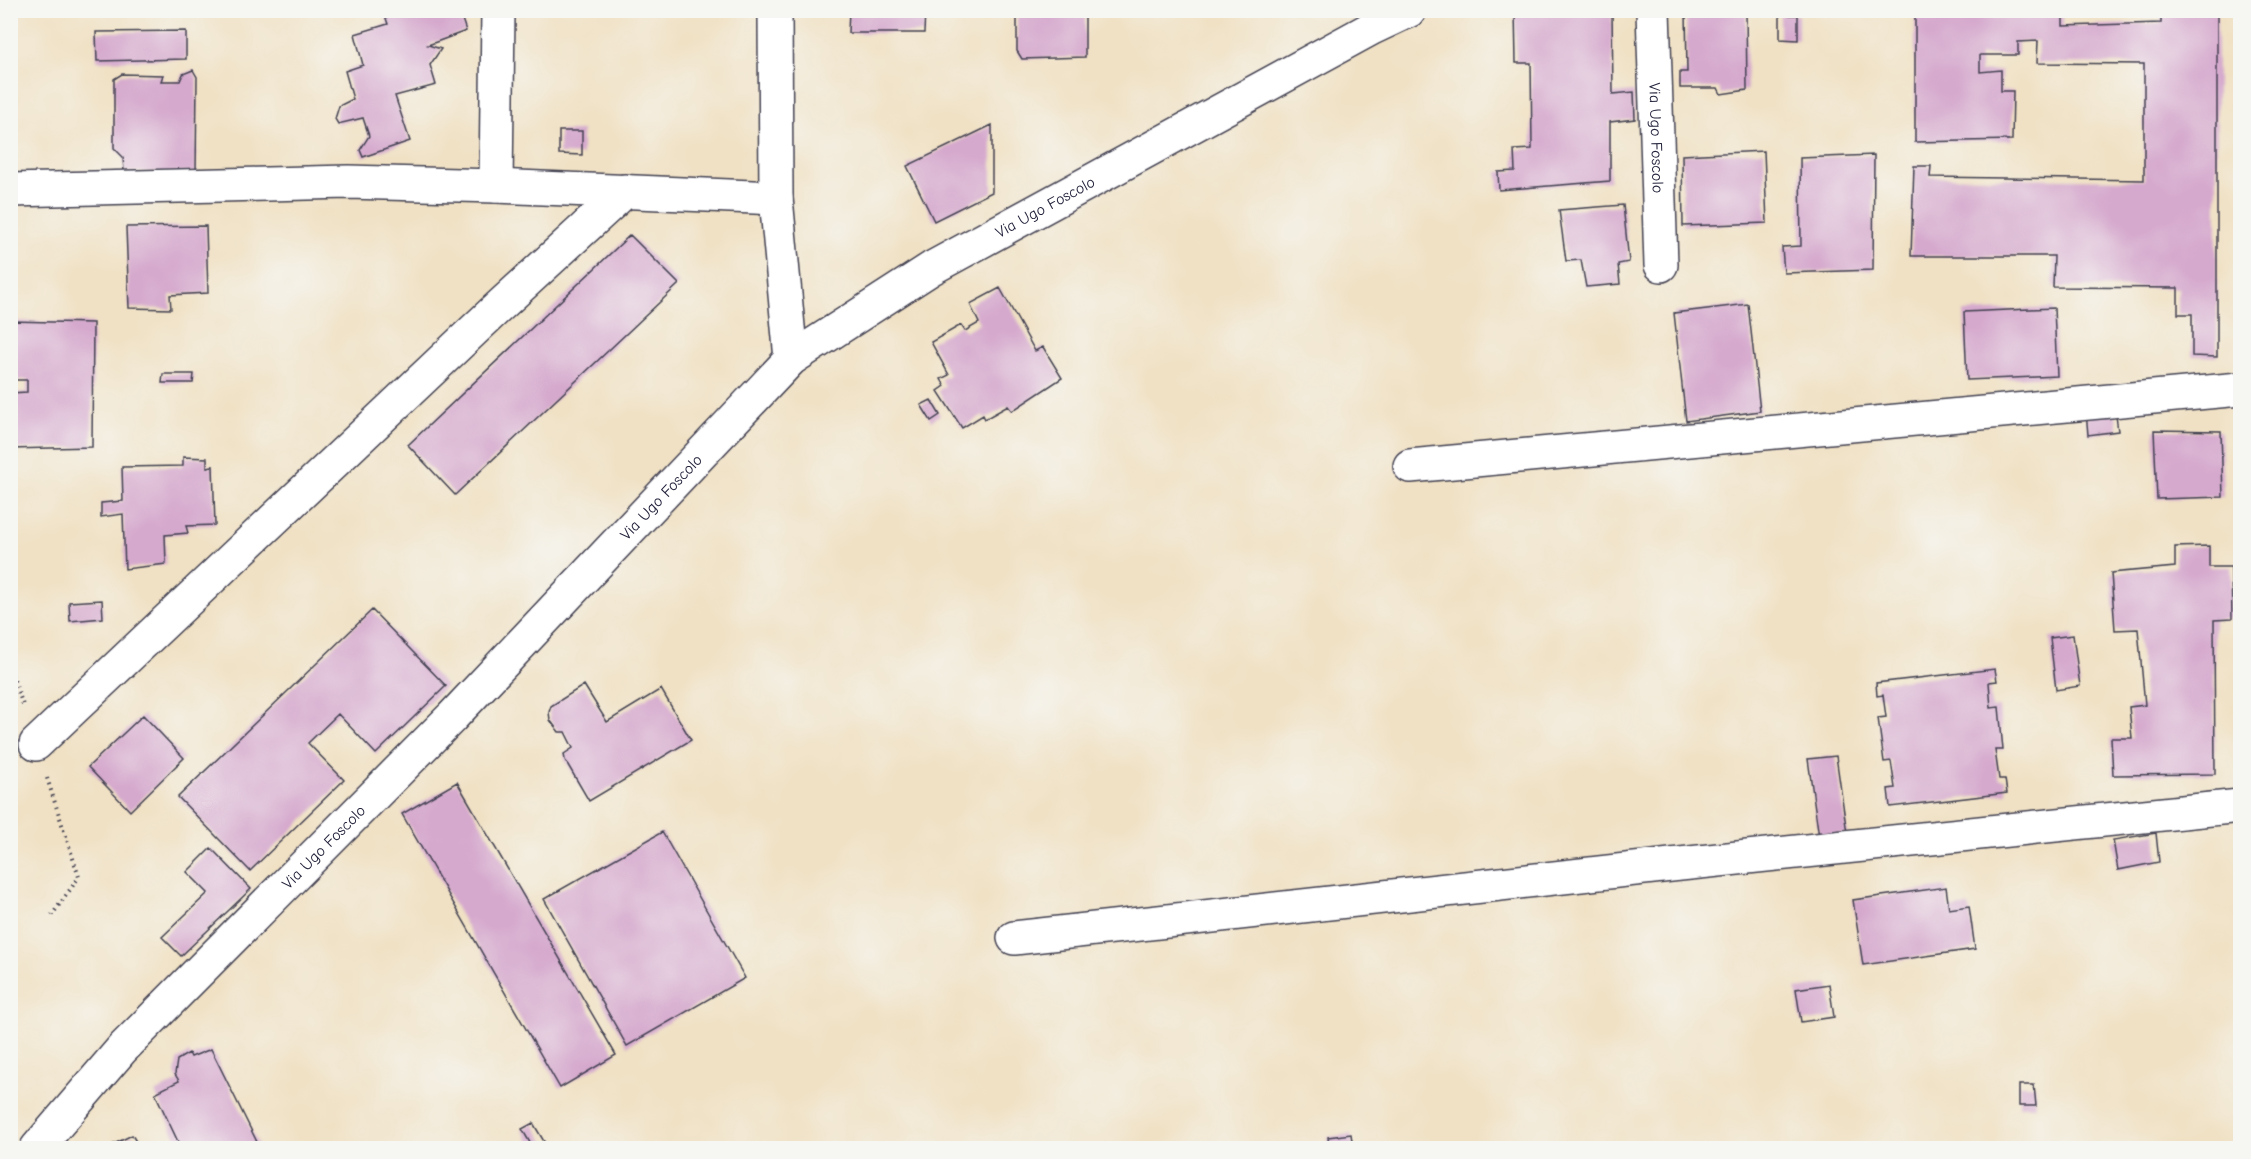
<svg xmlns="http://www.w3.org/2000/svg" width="2251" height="1159" viewBox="0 0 2251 1159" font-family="'Comic Neue',sans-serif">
  <rect width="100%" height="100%" fill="#f6f6f2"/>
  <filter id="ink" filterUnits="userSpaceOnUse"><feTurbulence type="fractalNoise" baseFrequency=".0167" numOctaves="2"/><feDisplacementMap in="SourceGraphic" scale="12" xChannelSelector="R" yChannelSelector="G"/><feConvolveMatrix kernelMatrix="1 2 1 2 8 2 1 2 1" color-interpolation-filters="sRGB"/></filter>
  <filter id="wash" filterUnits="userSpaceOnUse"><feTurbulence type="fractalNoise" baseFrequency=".008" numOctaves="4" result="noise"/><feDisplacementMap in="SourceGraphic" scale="24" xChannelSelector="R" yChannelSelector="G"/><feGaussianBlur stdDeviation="1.35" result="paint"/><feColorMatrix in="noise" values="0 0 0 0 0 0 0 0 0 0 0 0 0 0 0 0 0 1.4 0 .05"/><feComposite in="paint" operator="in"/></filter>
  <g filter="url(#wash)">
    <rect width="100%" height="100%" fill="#f0e1c4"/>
    <g id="blocks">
      <path fill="#d5a9cd" d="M383,10H459L466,31L428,45L441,49L430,65L436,85L395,96L410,141L363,157L360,150L369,136L363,118L338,124L335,119L339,106L353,99L345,71L363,65L355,34L388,24Z
        M849,10H925L924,33H848Z
        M1017,10H1085V57L1022,59L1017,51Z
        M1515,10H1612L1613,94L1634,92L1635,119L1610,122V181L1499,190L1498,172L1515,171L1514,150L1532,149L1531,63H1516Z
        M1686,10H1746L1747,90L1721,94L1718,88H1680V72H1687Z
        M1915,10H2063V26L2161,23V10H2217V357L2192,356V314H2178V288L2053,287L2054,256H1911L1914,166H1931L1930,177L2144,180V64L2037,63L2038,41L2018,42V55H1980V72L2001,70V91H2013L2012,140L1915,142Z
        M1780,15H1798V40L1780,39Z
        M186,31V59L97,61L96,32Z
        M193,70L197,77L196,173L124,172L123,157L114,148V79L122,74L163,75L161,81H180L183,74Z
        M992,125V192L934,221L907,166Z
        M559,131H582V155L559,154Z
        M1764,151L1767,223L1683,226L1682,155Z
        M1874,155L1873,270L1784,273L1782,247L1801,246L1800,158Z
        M1623,205L1629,262L1618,264L1620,284L1586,287L1581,260L1566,261L1559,210Z
        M206,226L208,293L170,295L171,309L129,308L126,227Z
        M630,235L679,284L455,495L408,445Z
        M1000,288L1035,351L1043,347L1062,378L1012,411L1008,406L985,419L983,415L962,428L938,391L945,386L941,379L949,375L931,342L961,325L965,331L979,323L970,304Z
        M1748,304L1760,411L1686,421L1674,313Z
        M2054,308L2057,376L1967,380L1964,312Z
        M10,321L93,323L92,447L10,449V393L27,392V380H10Z
        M163,374H194L193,383H162Z
        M931,400L940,415L931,421L921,405Z
        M2115,408L2118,431L2088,435L2086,411Z
        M2154,430L2221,431L2223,497L2157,499Z
        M183,457L207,458V467L213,466L215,525L186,526L188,533L165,535L166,564L125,569L123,514L101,517V503L123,501L122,467L183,466Z
        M2209,546V567H2231L2232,619L2214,620L2215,774L2113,775L2111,738H2132L2129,707L2145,705L2138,629L2115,630L2111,573L2175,567V547Z
        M102,600L103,618L70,621L69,602Z
        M372,610L446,686L376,754L338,714L308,743L344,780L250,871L178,797Z
        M2073,635L2080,686L2056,690L2050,638Z
        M1995,669L1997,681L1989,682L1991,708L1999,707L2003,750H1995L1999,779H2005L2007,793L1890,807L1888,789L1895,788L1891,761L1884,762L1878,718L1886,717L1883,695L1877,696L1876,683Z
        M584,685L607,722L661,689L691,740L589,801L565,760L564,754L573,748L565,732H559L550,720L549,712L551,706Z
        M143,715L184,758L130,811L88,767Z
        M1836,756L1847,833L1819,837L1808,759Z
        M457,782L616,1055L560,1088L402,814Z
        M662,832L745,978L627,1046L544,899Z
        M2156,833L2159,862L2118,870L2113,840Z
        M211,848L251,889L181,956L162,937L208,893L187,872Z
        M1946,887L1949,909L1969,906L1975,949L1863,965L1853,900Z
        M1829,984L1834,1017L1801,1022L1796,989Z
        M211,1049L260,1148H181L155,1093L179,1081L175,1074L177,1060L189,1053L191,1057Z
        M2019,1085H2034L2036,1106H2019Z
        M533,1123L548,1148H533L522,1129Z
        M1351,1134L1353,1148H1329L1328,1137Z
        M132,1135L140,1148H106Z"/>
    </g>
  </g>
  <g filter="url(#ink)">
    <use href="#blocks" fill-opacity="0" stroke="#413f50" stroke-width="1.5"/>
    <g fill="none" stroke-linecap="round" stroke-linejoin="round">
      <defs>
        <g id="minor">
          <path d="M775,10L776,198L791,359"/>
          <path id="s1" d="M1653,10L1661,265"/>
          <path d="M496,186L498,10"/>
          <path d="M10,190L348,182L496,186L776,198"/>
          <path d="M1410,466L2240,389"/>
          <path d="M36,744L491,314L625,191"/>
          <path d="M1014,938L1680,864L2240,806"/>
          <path id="s2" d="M37,1148L122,1049L452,717L791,359L932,268L1372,28L1410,10"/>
        </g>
      </defs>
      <use href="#minor" stroke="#413f50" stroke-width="36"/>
      <path stroke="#413f50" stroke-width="4" stroke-dasharray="1.5 4.5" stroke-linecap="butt" d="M10,669L24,708
        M47,778L79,877L52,915"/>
      <use href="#minor" stroke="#fff" stroke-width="33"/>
    </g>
  </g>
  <g text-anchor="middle" stroke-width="6" stroke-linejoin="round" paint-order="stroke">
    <g font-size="16" fill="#22223b" stroke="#f6f6f2">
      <text dy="6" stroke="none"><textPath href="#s1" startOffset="128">Via Ugo Foscolo</textPath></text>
      <text dy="6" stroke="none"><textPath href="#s2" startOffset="1388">Via Ugo Foscolo</textPath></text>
      <text dy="6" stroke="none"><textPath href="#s2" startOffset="902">Via Ugo Foscolo</textPath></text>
      <text dy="6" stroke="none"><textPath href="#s2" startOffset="416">Via Ugo Foscolo</textPath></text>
    </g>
  </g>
  <rect width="2251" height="1159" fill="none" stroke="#f6f6f2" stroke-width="36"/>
</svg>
